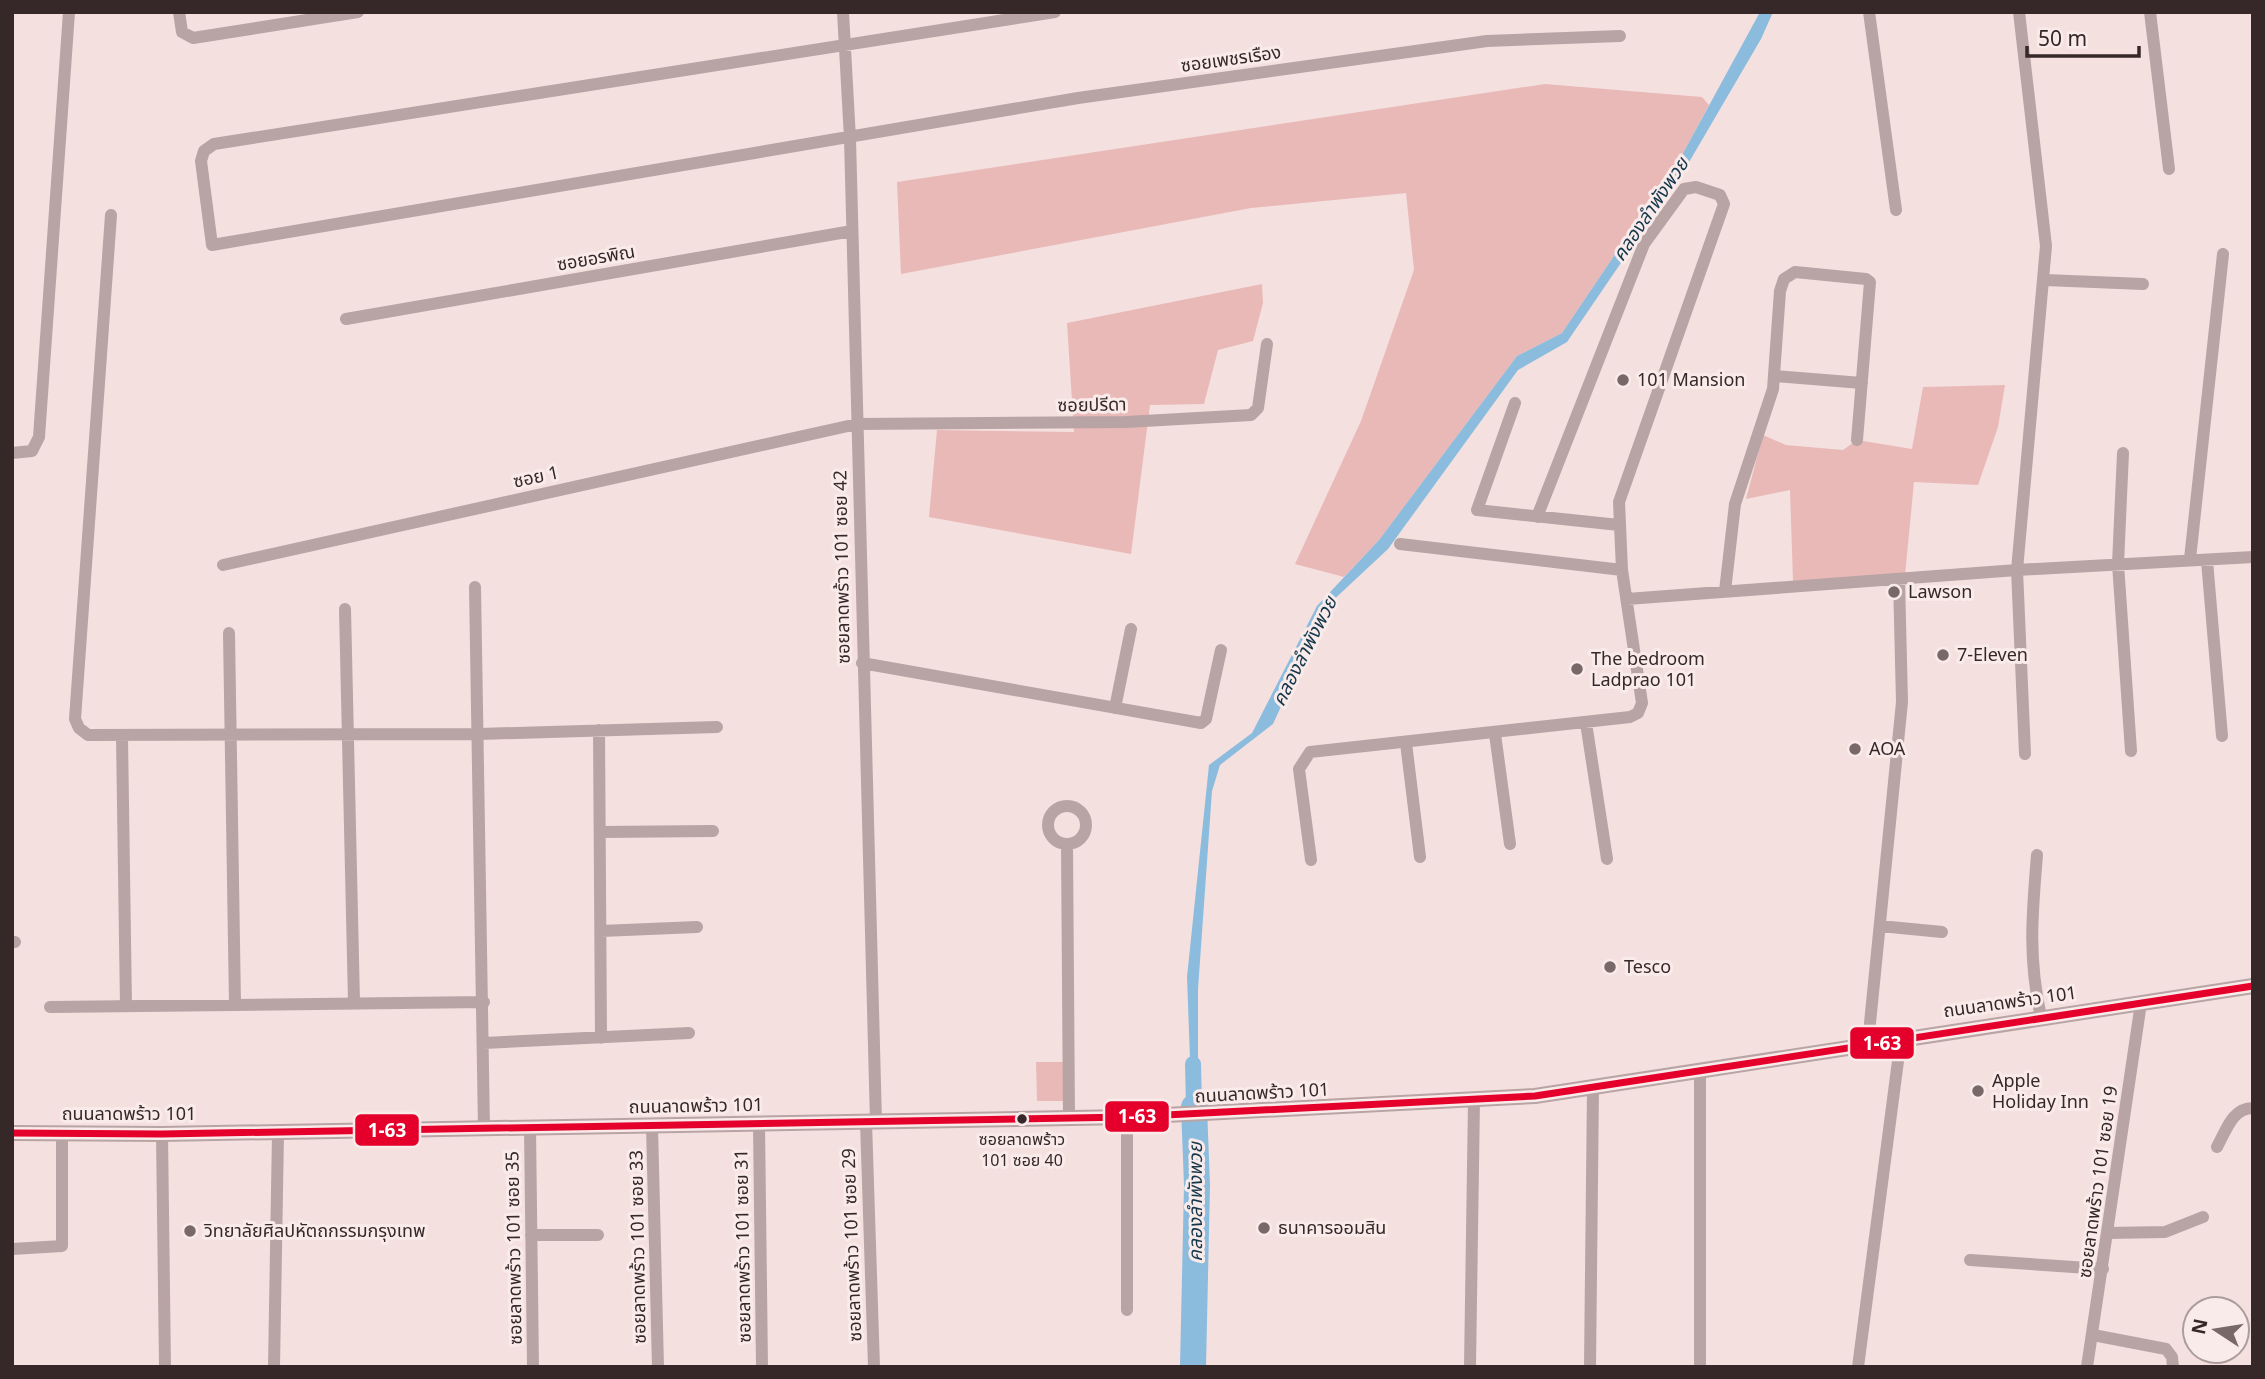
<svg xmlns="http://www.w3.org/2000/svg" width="2265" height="1379" viewBox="0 0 2265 1379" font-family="'Noto Sans','Noto Sans Thai',sans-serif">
  <rect width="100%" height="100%" fill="#f4e0df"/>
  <path fill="#e9b9b8" d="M1545,84L1702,97L1709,105L1682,155L1562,333L1517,356L1379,540L1344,577L1295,564L1361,421L1414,270L1406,193L1251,208L901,274L897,182Z
    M1262,284L1263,303L1253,341L1218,350L1204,404L1150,405L1131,554L929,517L937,430L1074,432L1067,323Z
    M2005,385L1998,427L1978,485L1914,482L1905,575L1793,581L1790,490L1746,499L1763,435L1786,445L1843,450L1857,440L1912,449L1923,387Z
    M1036,1062H1063V1101H1037Z"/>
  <path fill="#8bbcde" d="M1760,12H1773L1761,39L1685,169L1567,342L1518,370L1388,549L1327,606L1273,724L1220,765L1212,791L1198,989V1086H1191L1187,977L1209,765L1252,733L1317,606L1379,540L1517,356L1562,333L1682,155Z"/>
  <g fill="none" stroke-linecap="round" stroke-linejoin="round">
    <path stroke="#8bbcde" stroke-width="16" d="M1193,1064L1194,1107"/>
    <path stroke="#8bbcde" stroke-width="26" d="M1193,1367L1197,1185L1194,1107"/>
    <path stroke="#b8a4a4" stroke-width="12" d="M179,12L182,32L193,38L358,12
      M843,12L850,139L876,1122
      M1055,12L214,144L204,151L201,161L212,245L1078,98L1487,41L1620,36
      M1869,12L1896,210
      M2019,12L2046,246L2017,570L2025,754
      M2150,12L2169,169
      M111,215L75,719L79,728L88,735L480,734L717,727
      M2045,280L2143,284
      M346,319L852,231
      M1774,376L1862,383
      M1515,403L1477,510L1619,525
      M12,453L32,451L39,437L69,12
      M2123,453L2118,564L2131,751
      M1400,544L1622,570
      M2190,559L2223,254
      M2207,561L2222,736
      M223,565L857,424L1126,422L1251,415L1258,408L1267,344
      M475,587L484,1129
      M1725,591L1735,504L1773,389L1780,291L1784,279L1795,272L1866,279L1870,282L1857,440
      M1627,599L2017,570L2253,557
      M345,609L354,1002
      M229,633L235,1004
      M862,663L1201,723L1206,719L1221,650
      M1115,708L1131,629
      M1586,723L1607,859
      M599,730L601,1038
      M1495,734L1510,844
      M122,737L126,1006
      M1406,743L1420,857
      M1048 825a19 19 0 1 1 38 0a19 19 0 1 1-38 0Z
      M600,832L713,831
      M1067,845L1069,1119
      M2037,855C2032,915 2028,958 2041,1017
      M1311,860L1299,769L1310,752L1630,717L1638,713L1642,703L1622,570L1619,502L1724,204L1720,195L1696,187L1684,189L1644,244L1537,517
      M1880,926L1942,932
      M601,931L697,927
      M12,942H15
      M50,1007L484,1002
      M484,1043L689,1033
      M1868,1043L1902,702L1899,580
      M866,1122L874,1367
      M759,1124L762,1367
      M652,1126L658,1367
      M530,1128L533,1367
      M162,1134L165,1367
      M2217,1147C2226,1131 2232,1108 2253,1108
      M2108,1233L2165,1232L2203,1217
      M531,1235H598
      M12,1249L62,1246V1134
      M1970,1260L2103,1269
      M1127,1310V1117
      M2093,1335L2166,1349L2172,1357L2173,1367
      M274,1367L278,1133
      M1470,1367L1474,1100
      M1590,1367L1593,1087
      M1700,1367V1070
      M1858,1367L1901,1038
      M2087,1367L2141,1003"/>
    <path stroke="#b8a4a4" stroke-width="16" d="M12,1133L162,1134L1127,1117L1535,1096L2253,986"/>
    <defs>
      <path id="bus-1" d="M12,1133L162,1134L1127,1117L1535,1096L2253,986"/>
    </defs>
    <use href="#bus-1" stroke="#faebeb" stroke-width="12"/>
    <use href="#bus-1" stroke="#e4002b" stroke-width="7"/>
  </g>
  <g fill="#786868" stroke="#faebeb" stroke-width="2.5">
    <circle cx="1623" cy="380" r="7"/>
    <circle cx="1894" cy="592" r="7"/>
    <circle cx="1943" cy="655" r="7"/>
    <circle cx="1577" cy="669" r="7"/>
    <circle cx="1855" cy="749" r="7"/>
    <circle cx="1610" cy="967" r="7"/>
    <circle cx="1978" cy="1091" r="7"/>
    <circle cx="1264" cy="1228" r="7"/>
    <circle cx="190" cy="1231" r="7"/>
  </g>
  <circle fill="#362828" stroke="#faebeb" stroke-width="2.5" cx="1022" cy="1119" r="6"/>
  <g text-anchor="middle" stroke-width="6" stroke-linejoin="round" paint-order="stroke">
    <g font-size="16" fill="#362828" stroke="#faebeb">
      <text x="1022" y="1145">ซอยลาดพร้าว<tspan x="1022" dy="21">101 ซอย 40</tspan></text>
    </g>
    <g font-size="18" fill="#362828" stroke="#faebeb">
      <text transform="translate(1231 59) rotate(-8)" y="6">ซอยเพชรเรือง</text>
      <text transform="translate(596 258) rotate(-10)" y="6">ซอยอรพิณ</text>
      <text transform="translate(1092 405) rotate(-1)" y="6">ซอยปรีดา</text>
      <text transform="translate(536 477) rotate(-12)" y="6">ซอย 1</text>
      <text transform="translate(842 567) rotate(-91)" y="6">ซอยลาดพร้าว 101 ซอย 42</text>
      <text transform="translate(2010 1002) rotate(-8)" y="6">ถนนลาดพร้าว 101</text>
      <text transform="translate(1262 1093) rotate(-3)" y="6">ถนนลาดพร้าว 101</text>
      <text transform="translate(696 1106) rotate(-1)" y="6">ถนนลาดพร้าว 101</text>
      <text x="129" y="1120">ถนนลาดพร้าว 101</text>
      <text transform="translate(2098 1182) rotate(-82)" y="6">ซอยลาดพร้าว 101 ซอย 19</text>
      <text transform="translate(852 1245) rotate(-92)" y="6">ซอยลาดพร้าว 101 ซอย 29</text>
      <text transform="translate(743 1246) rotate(-91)" y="6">ซอยลาดพร้าว 101 ซอย 31</text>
      <text transform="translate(638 1247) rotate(-91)" y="6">ซอยลาดพร้าว 101 ซอย 33</text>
      <text transform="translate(514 1248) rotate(-91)" y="6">ซอยลาดพร้าว 101 ซอย 35</text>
    </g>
    <g font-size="18" fill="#362828" stroke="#faebeb" text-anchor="start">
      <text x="1637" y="386">101 Mansion</text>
      <text x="1908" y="598">Lawson</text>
      <text x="1957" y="661">7-Eleven</text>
      <text x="1591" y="665">The bedroom<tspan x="1591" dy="21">Ladprao 101</tspan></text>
      <text x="1869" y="755">AOA</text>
      <text x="1624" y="973">Tesco</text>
      <text x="1992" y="1087">Apple<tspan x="1992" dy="21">Holiday Inn</tspan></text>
      <text x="1278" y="1234">ธนาคารออมสิน</text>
      <text x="204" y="1237">วิทยาลัยศิลปหัตถกรรมกรุงเทพ</text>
    </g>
    <g font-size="19" font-style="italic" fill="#13364a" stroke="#faebeb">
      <text transform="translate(1650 209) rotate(-56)" y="7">คลองลำพังพวย</text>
      <text transform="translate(1304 651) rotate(-63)" y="7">คลองลำพังพวย</text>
      <text transform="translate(1195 1202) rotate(-90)" y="7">คลองลำพังพวย</text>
    </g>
  </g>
  <g stroke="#faebeb" stroke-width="2.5">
    <rect x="1849" y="1026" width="66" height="34" rx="7" fill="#e4002b"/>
    <rect x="1104" y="1100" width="66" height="33" rx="7" fill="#e4002b"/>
    <rect x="354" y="1113" width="66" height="34" rx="7" fill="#e4002b"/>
  </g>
  <g font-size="19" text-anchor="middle" font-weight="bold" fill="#fff">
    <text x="1882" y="1050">1-63</text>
    <text x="1137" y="1123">1-63</text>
    <text x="387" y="1137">1-63</text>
  </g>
  <rect width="2265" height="1379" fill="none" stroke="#362828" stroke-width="28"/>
  <g transform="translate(2216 1330) rotate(282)"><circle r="33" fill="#faebeb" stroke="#ac9d9d" stroke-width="2"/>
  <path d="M0-5L12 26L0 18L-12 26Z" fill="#786868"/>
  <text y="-10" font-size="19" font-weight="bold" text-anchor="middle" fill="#362828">N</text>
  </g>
  <path d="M2027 46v10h112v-10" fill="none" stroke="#362828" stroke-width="3.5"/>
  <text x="2038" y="46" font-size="21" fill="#362828" stroke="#faebeb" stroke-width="5" paint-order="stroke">50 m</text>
</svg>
